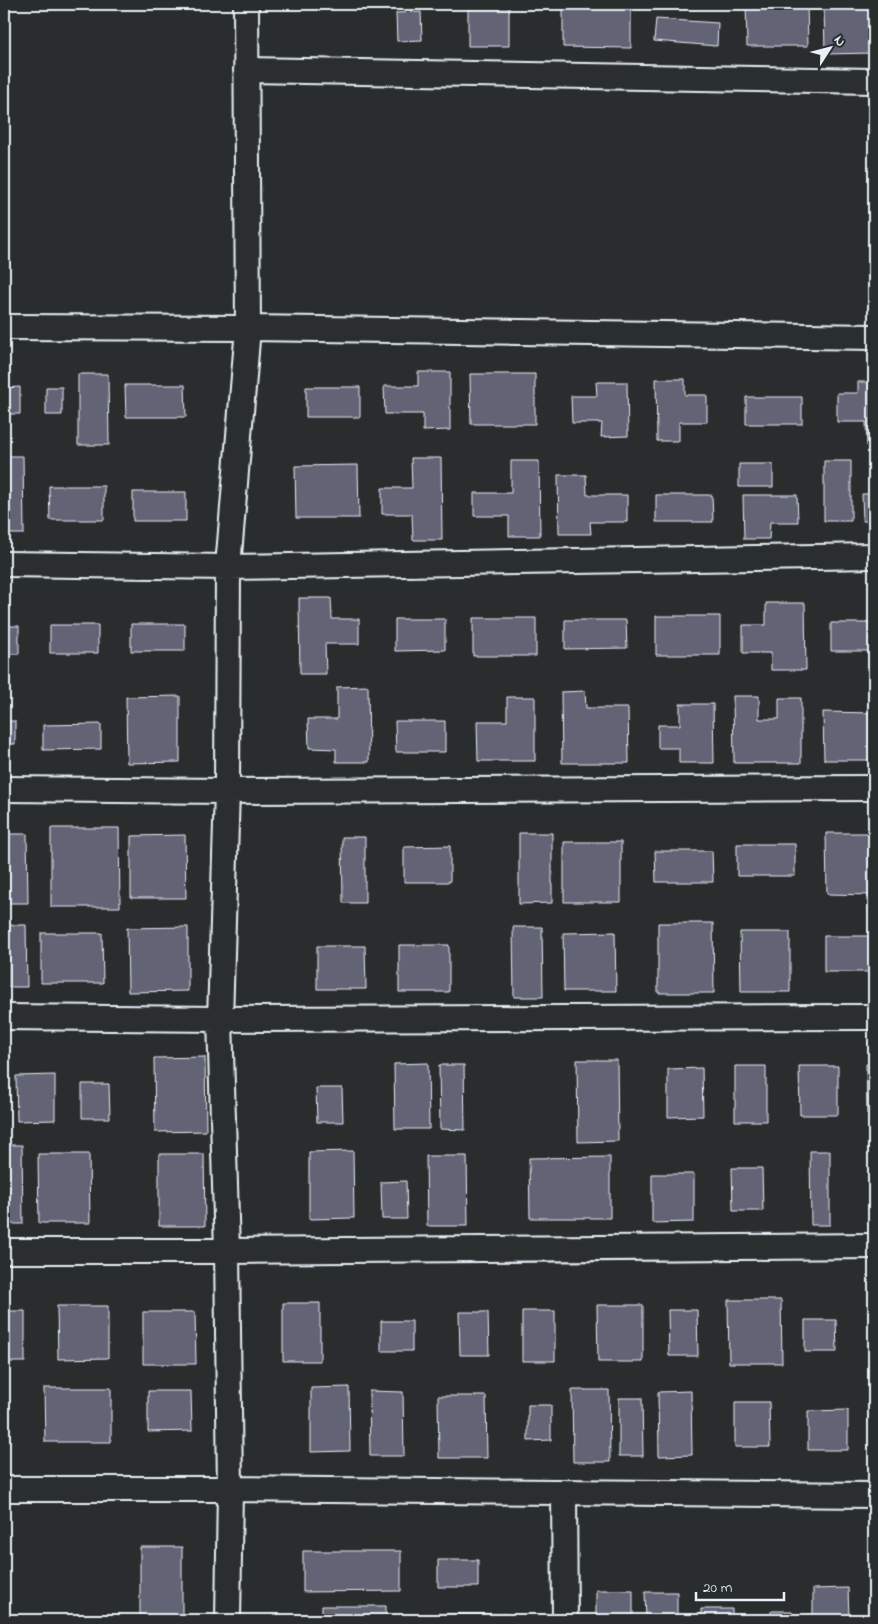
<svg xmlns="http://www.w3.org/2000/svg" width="878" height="1624" viewBox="0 0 878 1624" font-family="'Indie Flower',sans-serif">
  <rect width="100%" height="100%" fill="#2a2d2e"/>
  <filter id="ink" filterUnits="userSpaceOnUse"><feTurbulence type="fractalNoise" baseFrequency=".02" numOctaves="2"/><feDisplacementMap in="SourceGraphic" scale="10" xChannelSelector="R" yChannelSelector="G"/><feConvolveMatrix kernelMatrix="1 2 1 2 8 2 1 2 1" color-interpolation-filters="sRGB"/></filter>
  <g filter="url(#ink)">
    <path fill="#626375" stroke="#e8f1f8" d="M468,4H509V46H468Z
      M563,4H631V48L563,47Z
      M746,4H807L808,46H747Z
      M824,4H874V53L825,54Z
      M421,12L422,40L397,41L396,13Z
      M656,19L718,23L717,46L654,41Z
      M418,372H450V430L423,431V414H385L384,386H418Z
      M78,374H108L109,445H78Z
      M470,374H535V424H471Z
      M656,379H685V395H707V422H679V441H657Z
      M596,382H627L628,436L601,437L602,423H572L571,396H597Z
      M858,382H874V447H867L866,422H837V393H858Z
      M125,385H185L186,417H126Z
      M20,387V414H4V388Z
      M46,387H62V415H46Z
      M306,387H360V417H306Z
      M746,397H802V424H746Z
      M4,456H23L24,534H4Z
      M411,458H441L442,540H413L412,514H382V488H412Z
      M511,461H539L540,536H509V516H474V493H511Z
      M824,461H851V521H824Z
      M739,464H773V487H739Z
      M358,465L359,518H296L295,466Z
      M558,475H586L587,495H627V522H590L591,534H559Z
      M49,486H104V520H50Z
      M133,492H186V521H133Z
      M862,494H874V521H863Z
      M656,495H712L713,522H656Z
      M743,495H797L798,522H770L769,539H744Z
      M299,598H331L332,619H359V644H325L326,674H300Z
      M766,603H805L806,670H771V653H743V625H766Z
      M656,616H720V655H656Z
      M473,618H536V656H473Z
      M395,619H445V650L395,651Z
      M565,620H626L627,648L565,649Z
      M831,623H874V651H831Z
      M131,624H185V651H131Z
      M50,625H98V653H50Z
      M4,626H19V654H4Z
      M368,686L369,762H336V749L309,748L308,719H337V687Z
      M585,691L586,708H628L629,763H562L561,692Z
      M180,696V762L127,763L126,697Z
      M733,696H759V719H779V698H801V763H734Z
      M507,697H535V761H478L477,721H507Z
      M680,704H713L714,763H679V748H658V725H680Z
      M823,712L874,713V760H824Z
      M4,721H15V744H4Z
      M395,721H445V752H396Z
      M101,724V749L43,750V725Z
      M51,828H119L120,907H51Z
      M519,833H552V903L519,904Z
      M826,833H874V895L827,894Z
      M4,834H27L28,903H4Z
      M185,835L186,898H131V836Z
      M342,837H365V903H343Z
      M564,842H621V902H564Z
      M737,844H795V876H737Z
      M450,846V882H404V847Z
      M655,851H712L713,882H656Z
      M658,923H713L714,993H658Z
      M4,925H26L27,987H4Z
      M188,927V991L128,992L127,928Z
      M513,927H542L543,997H514Z
      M615,932L616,991H564L563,933Z
      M740,932H790V992H741Z
      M41,933H102L103,983H41Z
      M824,936H874V972H824Z
      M399,945H449V992H399Z
      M317,946H365L366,989H317Z
      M205,1057L206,1131L155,1132L154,1058Z
      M577,1060H617L618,1141L578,1142Z
      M428,1063L429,1129H395L394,1064Z
      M866,1064H874V1114H867Z
      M439,1065H464L465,1130L440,1129Z
      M735,1066H766V1121H735Z
      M799,1066H838V1115H800Z
      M702,1068L703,1116L668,1117V1069Z
      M55,1075V1120L17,1121L16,1076Z
      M82,1084H109L110,1118H82Z
      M316,1088H342L343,1122H317Z
      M4,1145H22L23,1224H4Z
      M353,1151L354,1218L309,1219V1152Z
      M810,1151H830V1225H811Z
      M38,1154H89L90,1223H39Z
      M159,1154H204L205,1226H159Z
      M426,1156H467L468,1226H427Z
      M610,1157V1218H530L529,1158Z
      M732,1168H762L763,1211H733Z
      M652,1174H694V1222L652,1223Z
      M406,1181L407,1219H382L381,1182Z
      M728,1300H781L782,1363H729Z
      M283,1303H320V1361H283Z
      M597,1305H643V1362H598Z
      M57,1306H108V1358L58,1359Z
      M668,1310H697L698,1356H669Z
      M4,1311H25V1362H4Z
      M522,1311H555V1361H522Z
      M143,1312H195L196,1364H143Z
      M459,1312H488L489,1355H460Z
      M871,1314H874V1349H871Z
      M805,1320H836L837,1352H805Z
      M381,1321H412V1351H381Z
      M349,1387L350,1451L311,1452V1388Z
      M44,1388H111V1442H45Z
      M572,1390H609L610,1462H573Z
      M148,1391H191L192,1431L148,1432Z
      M369,1391L403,1392L404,1456H370Z
      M691,1391L692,1455L659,1456L658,1392Z
      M438,1396H486L487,1458H439Z
      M619,1398H642L643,1456H619Z
      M735,1402H769L770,1447H735Z
      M528,1405H551V1440L528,1441Z
      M848,1410V1450H808V1411Z
      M140,1547H182V1620H140Z
      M303,1551H401V1591L303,1592Z
      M438,1560H478V1587H438Z
      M868,1574H874V1620H868Z
      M848,1588L849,1620H813V1589Z
      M596,1590H633V1620H596Z
      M645,1592H677V1620H646Z
      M322,1606H386V1620H322Z
      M701,1609H732V1620H701Z
      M771,1611H792V1620H772Z
      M438,1614H507V1620H438Z"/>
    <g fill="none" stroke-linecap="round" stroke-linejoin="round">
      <defs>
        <path id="minor" d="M246,70L874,81
          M4,327L248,328L874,337
          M4,564L228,567L874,556
          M4,789L227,791L874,788
          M4,1017L220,1019L874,1017
          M4,1251H227L874,1246
          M4,1489H230L874,1495
          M564,1492L565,1620
          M228,1620L230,1489L227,1251L220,1019L227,791L228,567L248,328L246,4"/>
      </defs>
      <use href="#minor" stroke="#e8f1f8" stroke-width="28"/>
      <use href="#minor" stroke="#2a2d2e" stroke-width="24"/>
    </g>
  </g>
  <rect width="878" height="1624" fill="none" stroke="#2a2d2e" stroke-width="20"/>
  <rect x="10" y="10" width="858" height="1604" fill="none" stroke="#e8f1f8" stroke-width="2" filter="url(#ink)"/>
  <g transform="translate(830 48) rotate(54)" stroke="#2a2d2e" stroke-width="4" paint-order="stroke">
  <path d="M0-4L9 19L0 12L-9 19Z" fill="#e8f1f8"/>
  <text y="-8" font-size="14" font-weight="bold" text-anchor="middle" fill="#e8f1f8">N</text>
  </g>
  <path d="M696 1592v8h88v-8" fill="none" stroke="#e8f1f8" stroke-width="2.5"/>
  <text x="703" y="1592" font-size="15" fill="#e8f1f8" stroke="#2a2d2e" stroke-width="4" paint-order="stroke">20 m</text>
</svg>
